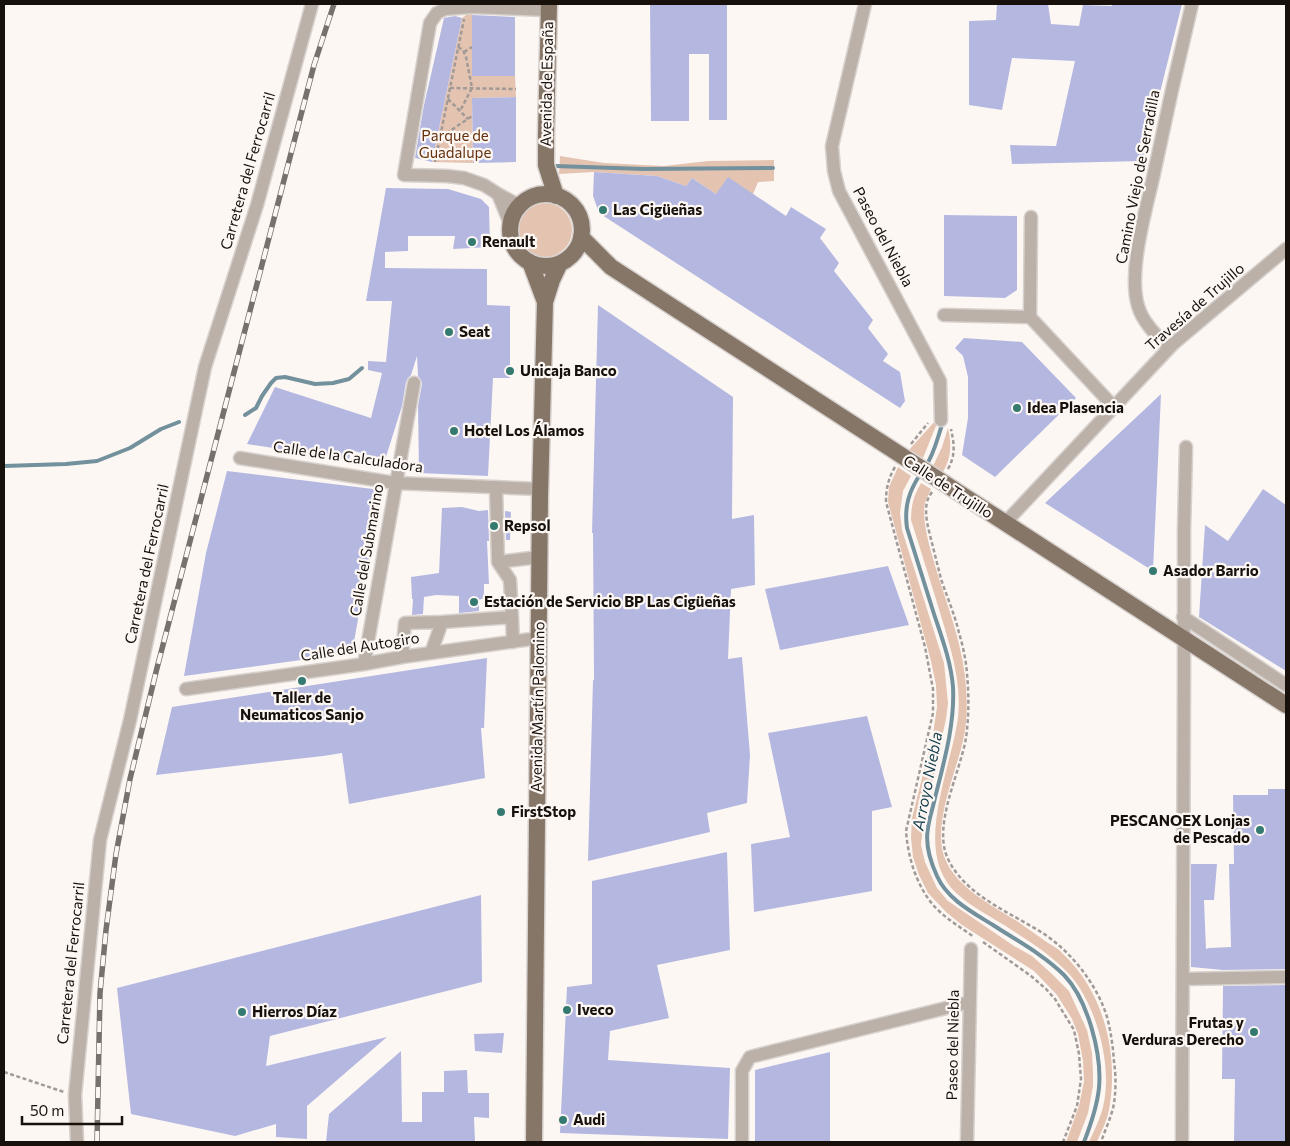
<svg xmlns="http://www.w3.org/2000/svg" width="1290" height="1146" viewBox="0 0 1290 1146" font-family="Commissioner,sans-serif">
  <rect width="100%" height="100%" fill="#fdf7f4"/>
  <path fill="#e4c3b1" d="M472,11V76H515L516,97L472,98L473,163L432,162L462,18Z
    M560,156L604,163L664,166L708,161L774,160V181L758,182L753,194H716L692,178L686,186L657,176L594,172L559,174Z
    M518 230a27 27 0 1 1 54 0a27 27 0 1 1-54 0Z
    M935,421H938L923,458L909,450Z
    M948,428C952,445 951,458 943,472L933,466L942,447Z
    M898,467L911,476L903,491L900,513L902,530L944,663L948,703L946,719L923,825L921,845L925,862L937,888L948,901L1014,946L1032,956L1051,973L1069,991L1087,1030L1092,1053L1093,1073V1086L1088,1113L1077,1142H1066L1079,1106L1084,1081L1083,1061L1078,1034L1072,1019L1057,995L1034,971L962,925L946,912L928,893L919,875L913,857L911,838L912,818L933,734L937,707L936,685L931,661L888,502L889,487Z
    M921,483L931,489C929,494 926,499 925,503C922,518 928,541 932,555C943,595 960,634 965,676C967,695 968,717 964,736C957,772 930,827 946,861C958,888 992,906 1017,921C1027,928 1038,936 1048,943C1053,946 1059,949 1063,954C1105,993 1119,1056 1109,1110C1107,1121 1101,1132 1097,1142H1089C1094,1131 1100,1119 1103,1107C1113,1067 1097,1006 1070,975C1052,955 1027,940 1004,925C985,913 956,899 945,879C919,835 952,765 958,717C962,679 949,643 938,606C929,577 920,548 911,520C911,505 914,495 921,483Z"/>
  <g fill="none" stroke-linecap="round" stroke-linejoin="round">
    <path stroke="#72919d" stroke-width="4" d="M555,166L644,169L773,168
      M245,415L256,408L262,396L271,383L276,378L285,377L315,384L333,383L349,379L362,368
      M4,466L66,464L97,461L130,448L161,429L179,422
      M925,467C934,455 937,439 942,425
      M921,473C909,491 904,506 907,528C916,556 925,585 934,614C942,638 951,662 953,687C955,726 943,765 934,802C932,811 929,819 928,828C925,844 930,861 937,876C947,899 972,912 993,925C1016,940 1044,955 1064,975C1088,1000 1102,1054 1099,1088C1097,1107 1091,1124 1084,1142"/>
  </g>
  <path fill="#b4b8e1" d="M650,4H727V120H709V54H689V121H651Z
    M997,4H1048L1051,24L1079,26L1083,5L1112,6V4H1182L1143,161L1012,164L1010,145L1056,146L1075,61L1012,58L1002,110L969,105V21L996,20Z
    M472,15L515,17V76H472Z
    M455,16L462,18L432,162L415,158L424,105L444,18Z
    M516,97V162L473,163L472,98Z
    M594,172L657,176L686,186L692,178L716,194L728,177L786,216L791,207L826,229L820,238L839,263L834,271L873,320L868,328L888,354L883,361L900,372L905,401L900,408L599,213L593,196Z
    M386,188L448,189L481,199L489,207L490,247L453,249L455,236H408V251L385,252V268L487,269V305L510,306V378H493L488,476L419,473L418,406L422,384L421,380L418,376L417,356L411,375L408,378L406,382L402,406L385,460L351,450L349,460L247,444L275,387L371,418L382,373L368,370V361L386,362L392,301H366Z
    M944,215L1017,216V290L1005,298L944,296Z
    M598,305L733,397L732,519L754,515L755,585L731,589L728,659L742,657L750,755L747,803L707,813L710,832L588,861L593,680H594L593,533H592Z
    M964,338L1022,342L1076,398L995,477L962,455L968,418V377L963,356L955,348Z
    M1161,394L1153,571L1045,503Z
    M227,471L381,490L352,653L184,676L206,553Z
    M1263,489L1286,505V671L1199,617L1205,525L1228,541Z
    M462,507L479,511L488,510L489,541H487L489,584H484V598L479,600V611L459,613V596L436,595L424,597L423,614L412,615L413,599H412L411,577L439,573L442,508Z
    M505,511L511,512L510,540H506Z
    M888,566L909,625L780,650L765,589Z
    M487,658L484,728H481L485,778L349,804L342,753L323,756L156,775L172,707Z
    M867,716L892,807L872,811V891L754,912L751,844L790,837L768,733Z
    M1268,789H1286V969L1223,970L1191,967V864H1217L1214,900H1204L1206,949L1209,948L1231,947L1229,864H1234L1233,795H1268Z
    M727,852L730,950L657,965L669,1018L610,1031L608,1060L730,1068L728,1139L560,1133L567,987L592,984V881Z
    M481,895L482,982L270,1036L266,1066L387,1037L307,1106V1139L276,1137V1124L235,1136L131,1114L117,988Z
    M1286,985V1142H1234L1235,1079H1222L1223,986Z
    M504,1033L502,1053L475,1051L474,1034Z
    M401,1051L402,1122H422V1092H444V1071L467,1070L468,1093H489V1118L474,1117L475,1142H326L329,1114Z
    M830,1052V1142H755V1070Z"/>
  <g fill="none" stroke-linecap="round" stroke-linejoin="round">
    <defs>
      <path id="minor" d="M472,4V7L445,9L437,13L430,23L404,175L447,176L464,178L484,185L498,194L511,226
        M865,4L832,146L834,171L839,191L940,381L941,420
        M472,7L548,10
        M498,194L520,206
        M1031,217L1030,317L1114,407
        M944,315L1030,317
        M1169,348C1157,336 1143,323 1138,306C1128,272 1145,213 1153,178C1165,120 1178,62 1192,4
        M240,458L395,483L541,489
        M496,487L498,562
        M1005,523L1173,344L1286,249
        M512,617L513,642
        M1183,617L1286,685
        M431,653L442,622
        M402,657L405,623L442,622L512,617L510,580L498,562L540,557
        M364,664L414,383
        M186,689L364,664L402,657L539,638
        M1183,979L1286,977
        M77,1142L75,1095L100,840L130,720L205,367L257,205L312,4
        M742,1142V1071L750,1057L970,1002
        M967,1142L971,949
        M1182,1142L1184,677V531L1186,447"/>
      <path id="major" d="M549,4L546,135V165L556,196
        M510 230a36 36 0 1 1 72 0a36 36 0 1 1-72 0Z
        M581,237L611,267L1286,705
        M530,262L545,302
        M534,1142L540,497L545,302L552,280L560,263"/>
    </defs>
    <use href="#minor" stroke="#d8d2cf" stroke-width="15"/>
    <use href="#major" stroke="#d8d2cf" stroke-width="19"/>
    <path stroke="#a19a97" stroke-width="2.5" stroke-dasharray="4 2.5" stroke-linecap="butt" d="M458,47L463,50L466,57L472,88L460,111
      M464,52L472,47
      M450,88L516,89
      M448,99L468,119
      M441,137L472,116
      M435,162L464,19
      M911,444L928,423
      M895,467C888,479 886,489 886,502L925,647L933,689V713L906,831C908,857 916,885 934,906C945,918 960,927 974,937
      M948,469C956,455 954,443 951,429
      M932,492C930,495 928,498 927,502C924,515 929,531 932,543C935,555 938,567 941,579C947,597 955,615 959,633C963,646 966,660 967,674C969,695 969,716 966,738C960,773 932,826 948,859C965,895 1009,912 1041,932C1070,950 1097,984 1107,1017C1111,1032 1113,1047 1114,1062C1116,1075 1116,1090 1114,1103C1112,1116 1105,1130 1101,1142
      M983,942L1031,976L1046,989L1055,999L1074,1030L1079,1054L1081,1079L1077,1106L1063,1142
      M4,1072L64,1092"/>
    <use href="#minor" stroke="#bbb1a9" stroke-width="12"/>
    <use href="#major" stroke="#867668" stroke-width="16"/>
    <defs>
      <path id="rail" d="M97,1142L100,993L106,930L116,854L130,779L157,668L314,65L334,4"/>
    </defs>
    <use href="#rail" stroke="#77706c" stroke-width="5.5"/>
    <use href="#rail" stroke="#fdf7f4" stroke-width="4" stroke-dasharray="11" stroke-linecap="butt"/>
  </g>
  <g fill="#347a70" stroke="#fdf7f4" stroke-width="2">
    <circle cx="603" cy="210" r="5"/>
    <circle cx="472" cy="242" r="5"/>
    <circle cx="449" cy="332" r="5"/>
    <circle cx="510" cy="371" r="5"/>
    <circle cx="1017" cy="408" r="5"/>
    <circle cx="454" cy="431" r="5"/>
    <circle cx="494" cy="526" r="5"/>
    <circle cx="1153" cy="571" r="5"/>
    <circle cx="474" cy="602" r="5"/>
    <circle cx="302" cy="681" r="5"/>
    <circle cx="501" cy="812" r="5"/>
    <circle cx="1260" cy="830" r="5"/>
    <circle cx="567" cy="1010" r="5"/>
    <circle cx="242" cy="1012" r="5"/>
    <circle cx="1254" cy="1032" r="5"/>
    <circle cx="563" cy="1120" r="5"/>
  </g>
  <g text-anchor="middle" stroke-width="4.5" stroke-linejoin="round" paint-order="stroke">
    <g font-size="15" fill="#18100b" stroke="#fdf7f4">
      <text transform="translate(547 84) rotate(-89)" y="5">Avenida de España</text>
      <text transform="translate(248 171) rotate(-74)" y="5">Carretera del Ferrocarril</text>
      <text transform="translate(1138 177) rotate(-79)" y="5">Camino Viejo de Serradilla</text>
      <text transform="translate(883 237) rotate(62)" y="5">Paseo del Niebla</text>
      <text transform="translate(1195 307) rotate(-41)" y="5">Travesía de Trujillo</text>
      <text transform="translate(348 457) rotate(8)" y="5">Calle de la Calculadora</text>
      <text transform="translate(948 487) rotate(33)" y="5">Calle de Trujillo</text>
      <text transform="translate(367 550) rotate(-80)" y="5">Calle del Submarino</text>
      <text transform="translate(147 564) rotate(-78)" y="5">Carretera del Ferrocarril</text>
      <text transform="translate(360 647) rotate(-9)" y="5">Calle del Autogiro</text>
      <text transform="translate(538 707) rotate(-89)" y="5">Avenida Martín Palomino</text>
      <text transform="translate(71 963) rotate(-84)" y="5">Carretera del Ferrocarril</text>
      <text transform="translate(953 1045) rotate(-89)" y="5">Paseo del Niebla</text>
    </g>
    <g font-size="15" fill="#65310e" stroke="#fdf7f4">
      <text x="455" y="141">Parque de<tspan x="455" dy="17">Guadalupe</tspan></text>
    </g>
    <g font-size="15" font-weight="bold" fill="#18100b" stroke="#fdf7f4" text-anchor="start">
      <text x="613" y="215">Las Cigüeñas</text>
      <text x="482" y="247">Renault</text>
      <text x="459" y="337">Seat</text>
      <text x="520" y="376">Unicaja Banco</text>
      <text x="1027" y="413">Idea Plasencia</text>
      <text x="464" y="436">Hotel Los Álamos</text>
      <text x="504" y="531">Repsol</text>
      <text x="1163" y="576">Asador Barrio</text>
      <text x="484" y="607">Estación de Servicio BP Las Cigüeñas</text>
      <text x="302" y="703" text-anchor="middle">Taller de<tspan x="302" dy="17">Neumaticos Sanjo</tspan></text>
      <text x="511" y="817">FirstStop</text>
      <text x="1250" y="826" text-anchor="end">PESCANOEX Lonjas<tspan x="1250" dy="17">de Pescado</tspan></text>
      <text x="577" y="1015">Iveco</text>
      <text x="252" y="1017">Hierros Díaz</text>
      <text x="1244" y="1028" text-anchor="end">Frutas y<tspan x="1244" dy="17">Verduras Derecho</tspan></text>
      <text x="573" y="1125">Audi</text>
    </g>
    <g font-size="16" font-style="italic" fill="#174150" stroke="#fdf7f4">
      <text transform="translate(927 781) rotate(-79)" y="6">Arroyo Niebla</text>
    </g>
  </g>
  <rect width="1290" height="1146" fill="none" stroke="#18100b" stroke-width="10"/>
  <path d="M22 1116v8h100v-8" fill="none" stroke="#18100b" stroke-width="2.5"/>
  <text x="30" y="1116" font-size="15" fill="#18100b" stroke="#fdf7f4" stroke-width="4" paint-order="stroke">50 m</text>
</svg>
